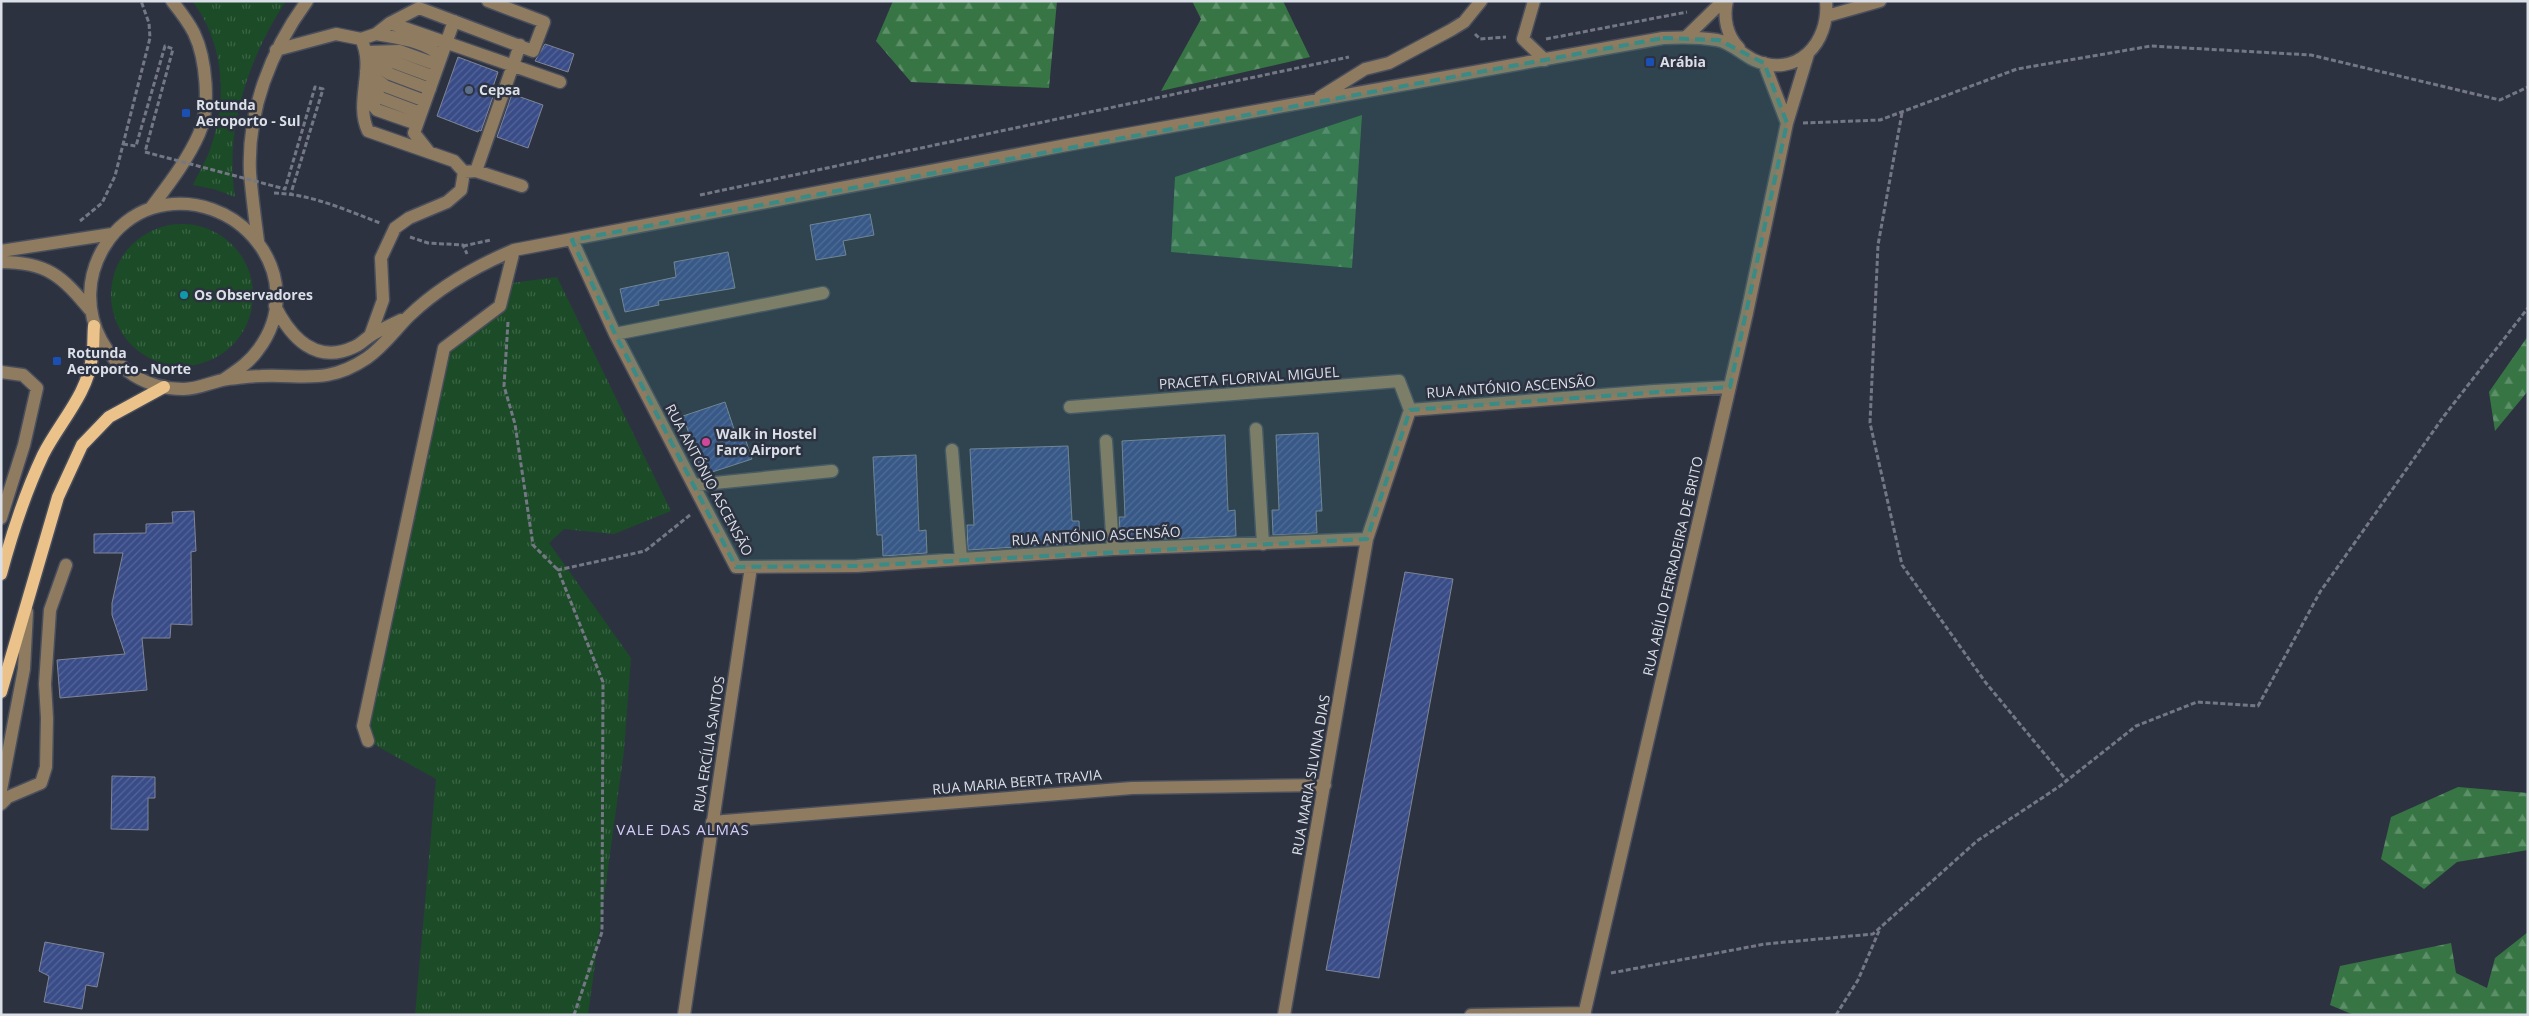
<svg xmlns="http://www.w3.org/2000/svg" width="2529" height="1016" viewBox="0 0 2529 1016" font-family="'Open Sans',sans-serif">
  <defs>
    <pattern id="grass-tufts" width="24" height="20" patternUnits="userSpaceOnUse" patternTransform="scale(1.25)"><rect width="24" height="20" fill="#1c4b27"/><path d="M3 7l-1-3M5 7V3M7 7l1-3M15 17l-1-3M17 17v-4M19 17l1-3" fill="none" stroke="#3c6446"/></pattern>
    <pattern id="forest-firs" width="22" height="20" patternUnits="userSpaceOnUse" patternTransform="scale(1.25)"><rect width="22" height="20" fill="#377644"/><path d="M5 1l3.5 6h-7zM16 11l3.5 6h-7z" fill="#5d8f68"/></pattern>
    <pattern id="building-hatch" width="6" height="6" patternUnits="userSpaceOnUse" patternTransform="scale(1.25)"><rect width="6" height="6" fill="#394c88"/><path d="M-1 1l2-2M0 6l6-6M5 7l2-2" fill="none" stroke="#556599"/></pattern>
  </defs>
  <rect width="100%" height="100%" fill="#2d3241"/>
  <path fill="url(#grass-tufts)" d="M192,1H286C249,57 224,129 235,197L214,189L193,185C199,172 208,158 212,143C228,97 223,40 192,1Z
    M111 295a71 71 0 1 1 142 0a71 71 0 1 1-142 0Z
    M557,277L671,511L614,534L564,529L549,543L631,658L624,751L588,1015H415L436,779L368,741L363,726L444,348L500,306L505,284Z"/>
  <path fill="url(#forest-firs)" d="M893,1H1057L1049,88L911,82L876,41Z
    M1192,1H1283L1310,57L1161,91L1201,19Z
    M1362,115L1352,268L1171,252L1175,177Z
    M2528,336V391L2495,431L2489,392Z
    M2458,787L2528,793V850L2457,862L2424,889L2381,859L2391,817Z
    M2528,932V1015H2354L2330,1005L2340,966L2451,943L2456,973L2487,988L2495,958Z"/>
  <path fill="url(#building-hatch)" stroke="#7f8596" d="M545,44L574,54L568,72L535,61Z
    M458,57L498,72L493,87L496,88L481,131L479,130L478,132L437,116Z
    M512,94L543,105L528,148L497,137Z
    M870,214L874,235L843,241L846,255L816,260L810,225Z
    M728,252L735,288L658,301L659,305L625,312L620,289L676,277L674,262Z
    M725,402L738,441L745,438L752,459L703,475L683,416Z
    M1318,433L1322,511H1316L1317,533L1273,535L1272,510H1279L1276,435Z
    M1225,435L1228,511L1235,510L1236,536L1121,541L1119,517H1125L1122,441Z
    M1068,446L1072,521H1079L1080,543L968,550L967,525H974L970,449Z
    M916,455L919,531L926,530L927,553L883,556L882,535H877L873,457Z
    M194,511L196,551L191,552L192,625L171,624L170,638H142L147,690L60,698L57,660L125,654L112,615V603L123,553H94V534L146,533V524L173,523L172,512Z
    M1405,572L1453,579L1379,978L1326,970Z
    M112,776L155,777V798H148V830L111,829Z
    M45,942L104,953L97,987L86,985L82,1009L44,1002L49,976L39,971Z"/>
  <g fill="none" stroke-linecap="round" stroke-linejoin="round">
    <defs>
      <path id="minor" d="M1534,1L1523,39L1545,60
        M1727,1C1723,18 1727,36 1739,48
        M1827,16L1880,1
        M390,23L419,8L533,51L544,22L488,1
        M376,34C396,38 428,41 441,57
        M1686,37L1723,1
        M361,39L376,34L390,23L560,82
        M276,50L336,34L361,39C376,69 354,101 368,131L454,161L464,172L476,171L522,186
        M367,52L399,51L438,65
        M372,54L434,77
        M367,58L390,74L430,89
        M1764,63L1787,123
        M366,71L385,86L425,101
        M365,82L381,98L421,113
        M364,95L377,110L417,124
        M1320,97L1365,69L1389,63L1451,30L1464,22L1481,1
        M429,152L414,133L454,21
        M476,171L520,45
        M151,208C168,185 187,161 199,134C211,108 206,58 194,33C188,21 180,11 172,1
        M572,240L615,334L736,567L857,566L1113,549L1367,539L1410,410L1654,391L1730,387
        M258,241C255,219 252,196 250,173C247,111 271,50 307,1
        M1,251L112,234
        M1,262C47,262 62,276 90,310
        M275,306C291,338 316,365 354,347C360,345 365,339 370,336C380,330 391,325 401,320
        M615,334L823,293
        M370,336L383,300L381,258L395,228L409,218L447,202L461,190L464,172
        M1,372L23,375L37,388L24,445L1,518
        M223,380C236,371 249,363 258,350C313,277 237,183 152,208C133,214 116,228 106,244C65,306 108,390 184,389C199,389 213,381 228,379C239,378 250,376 261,376C303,374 327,385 367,358C384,346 395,330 409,316C439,287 476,266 514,250L1072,144L1663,38C1681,37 1699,37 1717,40C1730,42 1742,54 1754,60C1797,79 1830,43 1826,1
        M1070,407L1399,381L1410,410
        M1256,429L1263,544
        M1106,441L1113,549
        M952,450L961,559
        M695,485L832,471
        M368,741L363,726L444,348L500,306L514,250
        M1,790L24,669L27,612
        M1,804L8,797L41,783L46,767L47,718L45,684L50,610L66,565
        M712,822L1132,788L1325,785
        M684,1015L751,567
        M1284,1015L1367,539
        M1471,1015L1585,1013
        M1584,1015L1747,313L1787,123L1808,54"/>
      <path id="major" d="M1,574C12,533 25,493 43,455C59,423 88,394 92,357C94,347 93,336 94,326
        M1,692L58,497L82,445L109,417L164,387"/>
    </defs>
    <use href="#minor" stroke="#494e5c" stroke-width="15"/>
    <use href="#major" stroke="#494e5c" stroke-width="15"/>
    <path stroke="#747885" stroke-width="3" stroke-dasharray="5 2.5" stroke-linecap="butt" d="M1475,34L1480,39L1506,37
      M1546,39L1687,12
      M1902,113L1878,245L1870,423L1902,565L1986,683L2067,781
      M1803,123L1880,120L2017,69L2151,46L2311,55L2500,100L2528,87
      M123,144L136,146L165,46L173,49L145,152
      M274,193C311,194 346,210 380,223
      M700,195L1349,57
      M80,221L102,203L115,176L150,38L149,23L141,1
      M410,237L428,243L463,245L467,254
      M463,246L491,240
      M508,322L504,386L515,424L533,545L558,570
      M1611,973L1765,944L1873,934L1977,841L2060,786L2136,726L2197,702L2258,706L2320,592L2444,416L2528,308
      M574,1015L602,932L603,682L558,570L645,551L690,515
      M1836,1015L1858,980L1879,931"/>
    <use href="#minor" stroke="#8f7b60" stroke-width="12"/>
    <use href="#major" stroke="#ebc28a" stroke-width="12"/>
    <path stroke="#747885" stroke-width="3" stroke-dasharray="5 2.5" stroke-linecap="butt" d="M145,152L285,189L315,87L323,89L291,193"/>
  </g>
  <path fill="#388b86" fill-opacity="0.2" stroke="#388b86" stroke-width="4" stroke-dasharray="10 6" stroke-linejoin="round" d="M1663,38L1719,40L1764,63L1787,123L1730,387L1410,410L1367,539L857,566L736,567L615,334L572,240Z"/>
  <g fill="#1a4fb4" stroke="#2d3241" stroke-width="2">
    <rect x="1645" y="57" width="10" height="10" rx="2.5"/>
    <rect x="181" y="108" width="10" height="10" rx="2.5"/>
    <rect x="52" y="356" width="10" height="10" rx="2.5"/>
  </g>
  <circle fill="#5c6f8a" stroke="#2d3241" stroke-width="2" cx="469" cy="90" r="5"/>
  <circle fill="#0f9aa8" stroke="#2d3241" stroke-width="2" cx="184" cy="295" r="5"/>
  <circle fill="#d1479c" stroke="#2d3241" stroke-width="2" cx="706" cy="442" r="5"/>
  <g text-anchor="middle" stroke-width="5" stroke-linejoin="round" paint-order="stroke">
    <g font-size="14" font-weight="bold" fill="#dbdfe8" stroke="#2d3241" text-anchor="start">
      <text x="1660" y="67">Arábia</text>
      <text x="479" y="95">Cepsa</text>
      <text x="196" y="110">Rotunda<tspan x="196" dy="16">Aeroporto - Sul</tspan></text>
      <text x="194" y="300">Os Observadores</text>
      <text x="67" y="358">Rotunda<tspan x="67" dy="16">Aeroporto - Norte</tspan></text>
      <text x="716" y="439">Walk in Hostel<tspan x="716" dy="16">Faro Airport</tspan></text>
    </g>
    <g font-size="14" fill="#dbdfe8" stroke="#2d3241">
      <text transform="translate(1249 378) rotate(-4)" y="5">PRACETA FLORIVAL MIGUEL</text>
      <text transform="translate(1511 387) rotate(-4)" y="5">RUA ANTÓNIO ASCENSÃO</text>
      <text transform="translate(709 480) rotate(62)" y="5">RUA ANTÓNIO ASCENSÃO</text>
      <text transform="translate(1096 536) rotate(-3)" y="5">RUA ANTÓNIO ASCENSÃO</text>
      <text transform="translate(1673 566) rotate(-77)" y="5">RUA ABÍLIO FERRADEIRA DE BRITO</text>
      <text transform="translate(709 744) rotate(-81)" y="5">RUA ERCÍLIA SANTOS</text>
      <text transform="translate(1311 775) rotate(-80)" y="5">RUA MARIA SILVINA DIAS</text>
      <text transform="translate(1017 782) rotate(-5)" y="5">RUA MARIA BERTA TRAVIA</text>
    </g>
    <g font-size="15" letter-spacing="1" fill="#d2ccf7" stroke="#2d3241">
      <text x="683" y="835">VALE DAS ALMAS</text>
    </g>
  </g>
  <rect width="2529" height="1016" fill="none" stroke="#dbdfe8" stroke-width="5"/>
</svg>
